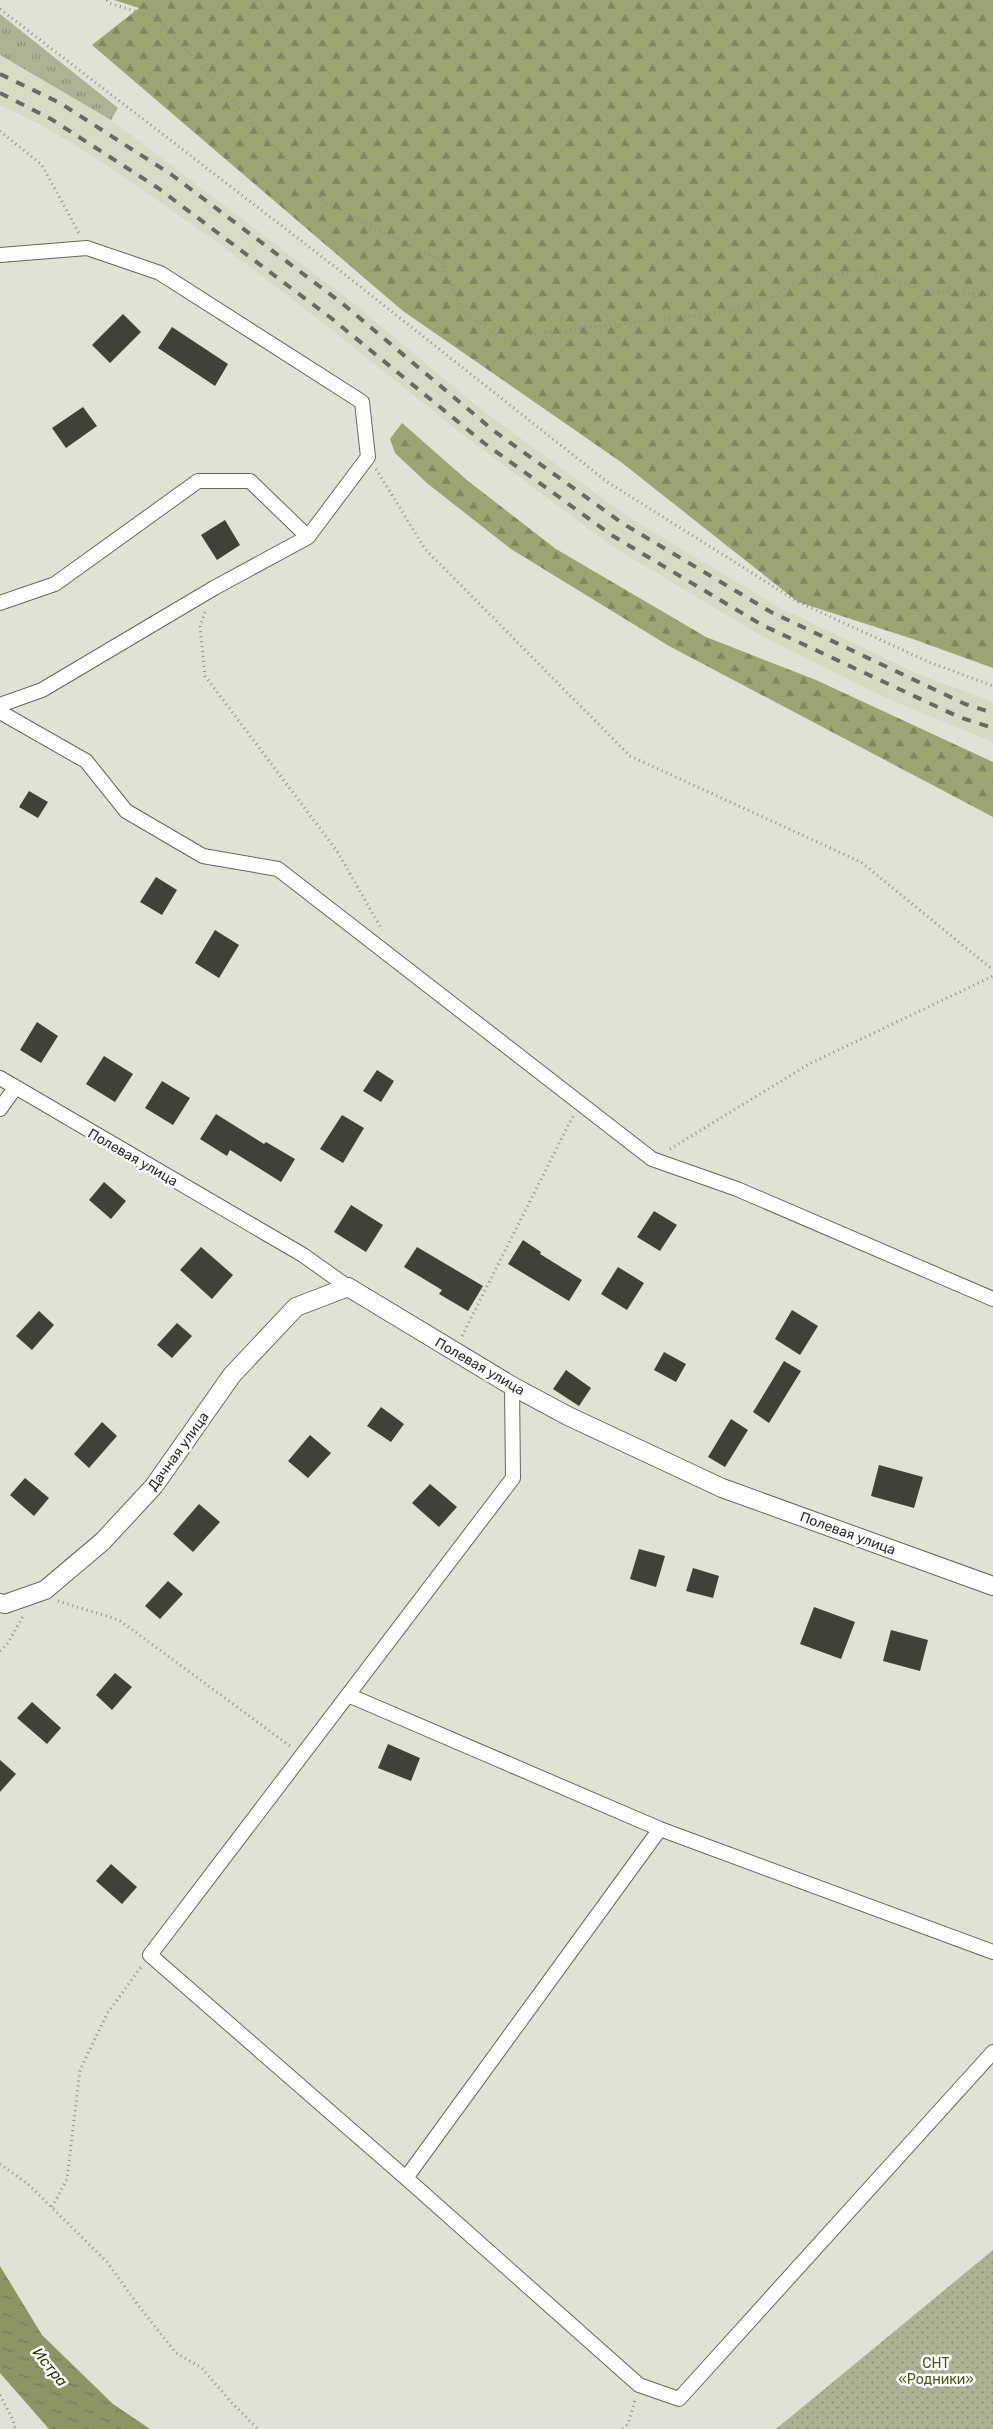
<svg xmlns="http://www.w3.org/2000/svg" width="993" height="2429" viewBox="0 0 993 2429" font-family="Rubik,sans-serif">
  <defs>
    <pattern id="grass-tufts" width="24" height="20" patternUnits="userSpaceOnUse" patternTransform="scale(1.25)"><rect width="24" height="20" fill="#adb294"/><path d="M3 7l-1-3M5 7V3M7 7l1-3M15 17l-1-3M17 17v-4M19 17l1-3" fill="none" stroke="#8d9179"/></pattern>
    <pattern id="forest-firs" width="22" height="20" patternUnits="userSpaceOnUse" patternTransform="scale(1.25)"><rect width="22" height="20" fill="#9ca472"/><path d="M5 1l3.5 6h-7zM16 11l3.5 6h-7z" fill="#80865e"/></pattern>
    <pattern id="garden-dots" width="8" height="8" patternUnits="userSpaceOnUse" patternTransform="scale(1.25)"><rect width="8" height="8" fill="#adb294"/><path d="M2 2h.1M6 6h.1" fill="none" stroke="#8d9179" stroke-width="1.8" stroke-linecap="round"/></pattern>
    <pattern id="water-ripples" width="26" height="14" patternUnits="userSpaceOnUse" patternTransform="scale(1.25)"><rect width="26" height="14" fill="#8e9564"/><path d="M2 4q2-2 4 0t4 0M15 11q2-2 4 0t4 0" fill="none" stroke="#747a52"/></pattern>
  </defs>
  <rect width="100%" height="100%" fill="#dfe2d5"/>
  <path fill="#d7dbc6" d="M0,56L111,120L353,303L478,407L628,517L778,607L920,675L993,702V742L886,698L758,634L610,545L458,431L331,329L220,244L112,169L47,128L0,105Z"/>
  <path fill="url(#grass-tufts)" d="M0,14L118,108L111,120L0,55Z"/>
  <path fill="url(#forest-firs)" d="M114,0H993V668L913,639L798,602L621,462L403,311L92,45L139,8Z
    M402,423L468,481L556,549L706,637L816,680L993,762V817L669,646L511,549L428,484L395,453L390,439Z"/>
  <path fill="url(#garden-dots)" d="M993,2250V2429H776Z"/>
  <path fill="url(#water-ripples)" d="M0,2266L42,2335L113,2404L150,2429H49L0,2373Z"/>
  <path fill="#404137" d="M123,314L141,332L110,363L92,345Z
    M172,327L228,364L215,386L158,348Z
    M83,407L97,426L66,448L52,428Z
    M225,520L240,545L217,560L201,535Z
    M29,791L48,802L38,818L19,807Z
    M156,877L177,890L162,915L140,902Z
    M215,930L239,945L219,978L195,963Z
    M37,1022L58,1036L41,1063L20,1050Z
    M104,1056L133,1074L115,1102L86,1084Z
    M377,1070L394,1081L381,1102L363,1091Z
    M162,1081L190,1098L173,1125L145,1108Z
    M216,1114L264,1144L266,1142L295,1159L281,1182L230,1150L227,1156L200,1139Z
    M342,1115L364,1128L343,1163L320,1149Z
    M104,1182L126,1201L111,1219L89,1200Z
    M351,1205L383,1225L366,1252L334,1232Z
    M654,1211L677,1225L660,1251L637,1237Z
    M523,1240L541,1252L540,1254L582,1280L569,1301L508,1264Z
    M201,1247L233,1275L212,1299L180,1270Z
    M417,1247L483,1286L468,1311L439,1294L442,1290L404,1267Z
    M618,1267L644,1283L627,1310L601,1294Z
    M792,1310L818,1326L800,1355L775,1339Z
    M39,1311L54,1325L32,1350L16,1336Z
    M177,1323L192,1336L172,1358L157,1345Z
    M664,1352L686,1364L676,1382L654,1370Z
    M784,1361L801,1371L769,1423L753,1412Z
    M566,1370L591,1388L579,1406L553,1389Z
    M381,1407L404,1424L391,1442L367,1426Z
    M731,1419L748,1430L725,1467L708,1457Z
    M102,1422L117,1436L89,1468L74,1454Z
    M310,1435L331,1453L308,1478L288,1461Z
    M879,1465L923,1477L914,1508L871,1496Z
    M25,1478L49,1498L34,1516L10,1495Z
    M430,1484L457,1507L439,1527L412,1503Z
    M199,1504L220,1522L193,1552L173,1534Z
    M639,1549L665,1556L656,1587L630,1579Z
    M693,1568L719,1576L713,1598L686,1591Z
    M168,1581L183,1594L160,1619L145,1606Z
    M814,1607L855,1622L841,1659L800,1644Z
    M891,1630L928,1640L920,1671L883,1661Z
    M115,1673L132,1687L112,1710L96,1695Z
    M32,1702L61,1728L47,1744L17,1718Z
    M388,1744L420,1758L411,1781L378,1768Z
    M0,1760L16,1774L0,1792Z
    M111,1864L137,1887L122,1904L96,1881Z"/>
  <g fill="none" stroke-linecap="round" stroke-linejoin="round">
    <defs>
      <path id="minor" d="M0,255L87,248L160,273L362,402L368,457L308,537L214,588L42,690L0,705
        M0,603L55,584L198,481H250L308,537
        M0,712L86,761L126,811L203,856L278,869L652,1159L737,1189L993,1299
        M0,1078L303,1255L348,1287
        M0,1109L15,1088
        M512,1386L513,1478L150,1955L406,2178L639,2385L679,2399L993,2052
        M348,1695L660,1829L993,1952
        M406,2178L660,1829"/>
      <path id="tertiary" d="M0,1603L5,1604L45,1590L103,1541L154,1486L232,1375L296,1307L348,1287L512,1386L568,1416L722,1488L993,1586"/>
    </defs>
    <use href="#minor" stroke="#66685c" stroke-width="16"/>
    <use href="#tertiary" stroke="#66685c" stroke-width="20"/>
    <path stroke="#909288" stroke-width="3" stroke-dasharray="1 4" stroke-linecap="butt" d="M107,0L109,3L157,18L326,204L442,261L462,311L502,338L740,310L805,281L864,270L923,290L993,295
      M0,9L343,273L606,481L798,602L929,662L993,686
      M0,131L42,165L79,233
      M376,469L425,549L630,756L861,862L993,970
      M205,612L200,626L205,676L337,851L381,928
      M670,1149L809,1064L993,976
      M462,1336L573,1116
      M58,1601L119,1620L290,1746
      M0,1651L8,1643L23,1616
      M0,2164L28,2184L107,2262L138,2305L176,2353L202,2368L231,2402L258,2429
      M52,2207L67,2179L80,2070L107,2014L141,1967
      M0,2395L13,2420L15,2429
      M623,2429L628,2424L635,2400"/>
    <use href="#minor" stroke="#fff" stroke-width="14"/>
    <use href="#tertiary" stroke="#fff" stroke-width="18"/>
    <path stroke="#686a62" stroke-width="4" stroke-dasharray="9 9" stroke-linecap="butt" d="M0,74L60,103L172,175L343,304L494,431L622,523L771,612L965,704L993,713
      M0,93L51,119L158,188L331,318L484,443L613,536L762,625L959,717L993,728"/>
  </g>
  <g text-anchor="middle" stroke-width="5" stroke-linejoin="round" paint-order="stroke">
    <g font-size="14" fill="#2d2e29" stroke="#fff">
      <text transform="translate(133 1157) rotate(30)" y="5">Полевая улица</text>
      <text transform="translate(480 1366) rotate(30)" y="5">Полевая улица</text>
      <text transform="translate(178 1451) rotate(-54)" y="5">Дачная улица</text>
      <text transform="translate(848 1533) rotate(20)" y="5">Полевая улица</text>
    </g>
    <g font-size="14" fill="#4d541a" stroke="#fff">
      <text x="936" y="2368">СНТ<tspan x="936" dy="16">«Родники»</tspan></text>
    </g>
    <g font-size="15" font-style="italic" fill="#32370f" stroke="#fff">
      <text transform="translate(50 2367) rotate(51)" y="5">Истра</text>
    </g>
  </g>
</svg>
